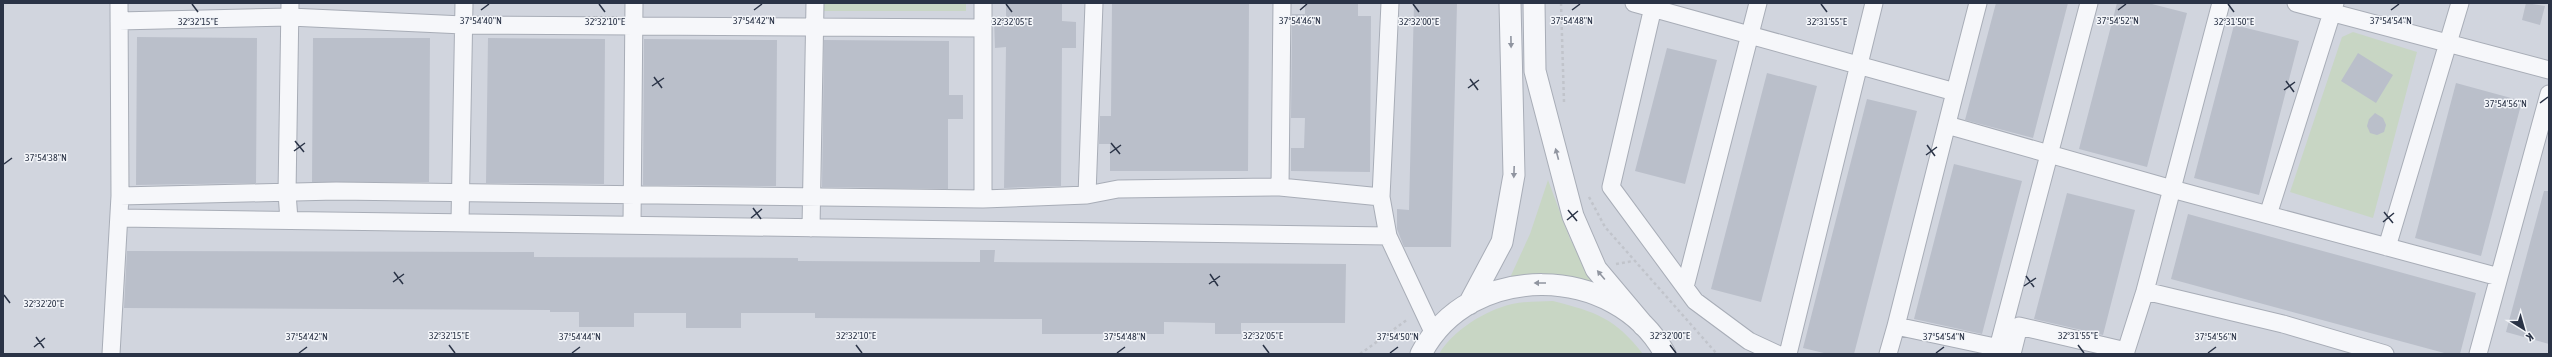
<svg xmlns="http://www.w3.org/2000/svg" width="2552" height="357" viewBox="0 0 2552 357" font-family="'Asap Condensed',sans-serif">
  <rect width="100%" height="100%" fill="#e3e6ec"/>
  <path fill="#d1d5de" d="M3,3H2549V354H3Z"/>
  <path fill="#c8d6c4" d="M823,3H966V11H823Z
    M2353,32L2417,52L2373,218L2290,192L2342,37Z
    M1548,180L1570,239L1602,290L1508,282L1530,234Z
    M1553,301C1596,312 1615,318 1643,354H1439C1453,330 1486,310 1512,304C1525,301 1540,302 1553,301Z"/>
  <path fill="#babfca" d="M1006,3H1062V21L1076,22V48H1062L1061,186L1004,188L1006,47L995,48L994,18H1006Z
    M1112,3H1249L1248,171H1110V144H1099L1100,116H1111Z
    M1305,3H1358V16H1371L1370,172L1291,171V148H1304L1305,118H1291L1292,14H1305Z
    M1414,3H1457L1451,247H1404L1397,229V209L1409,210Z
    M1996,3H2068L2033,138L1965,120Z
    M2117,3H2148L2187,13L2147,167L2079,149Z
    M2526,3L2545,6L2540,25L2522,20Z
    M2234,25L2299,41L2259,195L2194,178Z
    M137,37L257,38L256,183L136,185Z
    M313,38H430L429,182H312Z
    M488,38L605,39L604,184L486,183Z
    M644,39L777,40L776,186L643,185Z
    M824,40L949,41V95H963V119H948V189L822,187Z
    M1667,48L1717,60L1685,184L1635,171Z
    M2358,53L2393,75L2376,103L2341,81Z
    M1767,73L1817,86L1761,302L1711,289Z
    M2456,83L2522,101L2481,256L2415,238Z
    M1867,99L1917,111L1854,354H1828L1803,348Z
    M2375,113L2383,118L2386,125L2384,132L2377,135L2370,133L2367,126L2369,119Z
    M1954,164L2022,181L1982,334L1914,319Z
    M2544,191H2549V344L2506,332Z
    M2067,193L2135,210L2103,335L2034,319Z
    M2188,214L2476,293L2460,354H2448L2171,279Z
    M980,250H995L994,262L1346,264L1345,323H1241V334H1215V323L1164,322V334H1042V319L815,318V313H741V328H686V313H634V327H579V312H550V310L124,308L127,251L534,252V257L798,258V261L980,262Z"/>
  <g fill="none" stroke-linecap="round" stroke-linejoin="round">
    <defs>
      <path id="minor" d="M983,3V199
        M1390,3L1381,197L1388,236L1434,334
        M1634,3L1955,92L1896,326
        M1654,3L1611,187L1695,301L1749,341L1777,354
        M2296,3L2549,70
        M119,21L290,17L463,25L983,28
        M1955,92L1978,3
        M1947,125L2172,189L2499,277
        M1280,187L1282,3
        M1087,195L1094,3
        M120,196L336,191L983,199L1087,195L1118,189L1280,187L1381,197
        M2268,215L2335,3
        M119,218L1388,236
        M289,220L287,193L290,3
        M460,222L464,3
        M632,224L634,3
        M811,228L815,3
        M2387,247L2460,3
        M1685,287L1758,3
        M2145,291L2221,3
        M1998,348L2089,3
        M111,354L120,196L119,3
        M1788,354L1874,3
        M1888,354L1896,326L2009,350
        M2012,354L2019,326L2126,351L2145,291L2283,324L2385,354
        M2478,354L2549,94"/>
      <path id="tertiary" d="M1534,3L1535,71L1573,216L1596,269L1644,326
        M1469,304L1502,242L1514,175L1510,3
        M1421,354C1469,260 1616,263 1665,354"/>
    </defs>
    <use href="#minor" stroke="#a8adb7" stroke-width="19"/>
    <use href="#tertiary" stroke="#a8adb7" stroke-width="23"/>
    <path stroke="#c1c4cb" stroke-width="2.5" stroke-dasharray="3 3" stroke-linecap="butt" d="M1561,3L1564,102
      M1589,197L1605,227L1717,354
      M1616,264L1633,261
      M1360,354L1408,319"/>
    <use href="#minor" stroke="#f6f7fa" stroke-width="17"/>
    <use href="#tertiary" stroke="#f6f7fa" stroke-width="21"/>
  </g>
  <defs><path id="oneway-solid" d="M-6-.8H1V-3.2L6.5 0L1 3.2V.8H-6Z"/></defs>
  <g fill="#9095a0">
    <use href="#oneway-solid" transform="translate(1511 42) rotate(89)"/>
    <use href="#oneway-solid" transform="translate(1557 154) rotate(-105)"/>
    <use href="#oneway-solid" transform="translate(1514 172) rotate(92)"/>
    <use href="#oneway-solid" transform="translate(1601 275) rotate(-130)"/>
    <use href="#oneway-solid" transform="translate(1540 283) rotate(180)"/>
  </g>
  <path fill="none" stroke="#2a3346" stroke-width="1.5" d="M192,4L198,12M599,4L605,12M1006,4L1012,12M1413,4L1419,12M1821,4L1827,12M2228,4L2234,12M481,10L489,4M754,10L762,4M1300,10L1307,4M1572,10L1580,4M2118,10L2126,4M2391,10L2399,4M654,77L662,88M1470,79L1478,90M2286,81L2294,92M652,86L664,78M1468,88L1479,80M2284,90L2295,82M2540,103L2548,97M295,141L304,152M1111,143L1120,154M1927,145L1935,156M294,151L305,143M1110,153L1121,145M1926,155L1937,147M4,164L12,158M753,208L761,219M1568,210L1577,221M2384,212L2393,223M751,218L762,209M1567,220L1578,211M2383,222L2394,213M394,272L403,284M1210,274L1218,286M2026,276L2034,287M393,282L404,274M1209,284L1220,276M2024,286L2036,278M4,295L10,303M36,337L44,348M449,345L455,353M856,345L862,353M1263,345L1269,353M1670,345L1676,353M2078,345L2084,353M34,347L45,338M299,353L307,347M572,353L580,347M1117,353L1125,347M1390,353L1398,347M1936,353L1944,347M2208,353L2216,347"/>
  <g font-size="10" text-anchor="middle" fill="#2a3346" stroke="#f3f5f9" stroke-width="3" stroke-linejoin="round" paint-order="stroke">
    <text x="754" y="24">37°54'42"N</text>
    <text x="1300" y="24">37°54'46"N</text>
    <text x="2118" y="24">37°54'52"N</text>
    <text x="481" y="24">37°54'40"N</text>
    <text x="1572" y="24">37°54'48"N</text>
    <text x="2391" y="24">37°54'54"N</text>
    <text x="198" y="25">32°32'15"E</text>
    <text x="605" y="25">32°32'10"E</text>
    <text x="1012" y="25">32°32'05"E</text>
    <text x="2234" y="25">32°31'50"E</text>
    <text x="1419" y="25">32°32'00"E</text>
    <text x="1827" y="25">32°31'55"E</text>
    <text x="2506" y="107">37°54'56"N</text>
    <text x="46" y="161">37°54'38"N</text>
    <text x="44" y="307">32°32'20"E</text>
    <text x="449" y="339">32°32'15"E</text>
    <text x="856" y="339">32°32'10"E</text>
    <text x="1263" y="339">32°32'05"E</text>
    <text x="1670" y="339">32°32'00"E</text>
    <text x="2078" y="339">32°31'55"E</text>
    <text x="307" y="340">37°54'42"N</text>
    <text x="580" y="340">37°54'44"N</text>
    <text x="1125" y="340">37°54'48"N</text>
    <text x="1398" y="340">37°54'50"N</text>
    <text x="1944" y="340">37°54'54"N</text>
    <text x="2216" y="340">37°54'56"N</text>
  </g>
  <rect width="2552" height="357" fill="none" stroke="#2a3346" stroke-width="8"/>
  <g transform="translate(2524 329) rotate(143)" stroke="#f3f5f9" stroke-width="3" paint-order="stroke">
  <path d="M0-3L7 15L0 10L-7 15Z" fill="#2a3346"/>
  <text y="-6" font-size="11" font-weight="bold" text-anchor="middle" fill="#2a3346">K</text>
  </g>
</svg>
